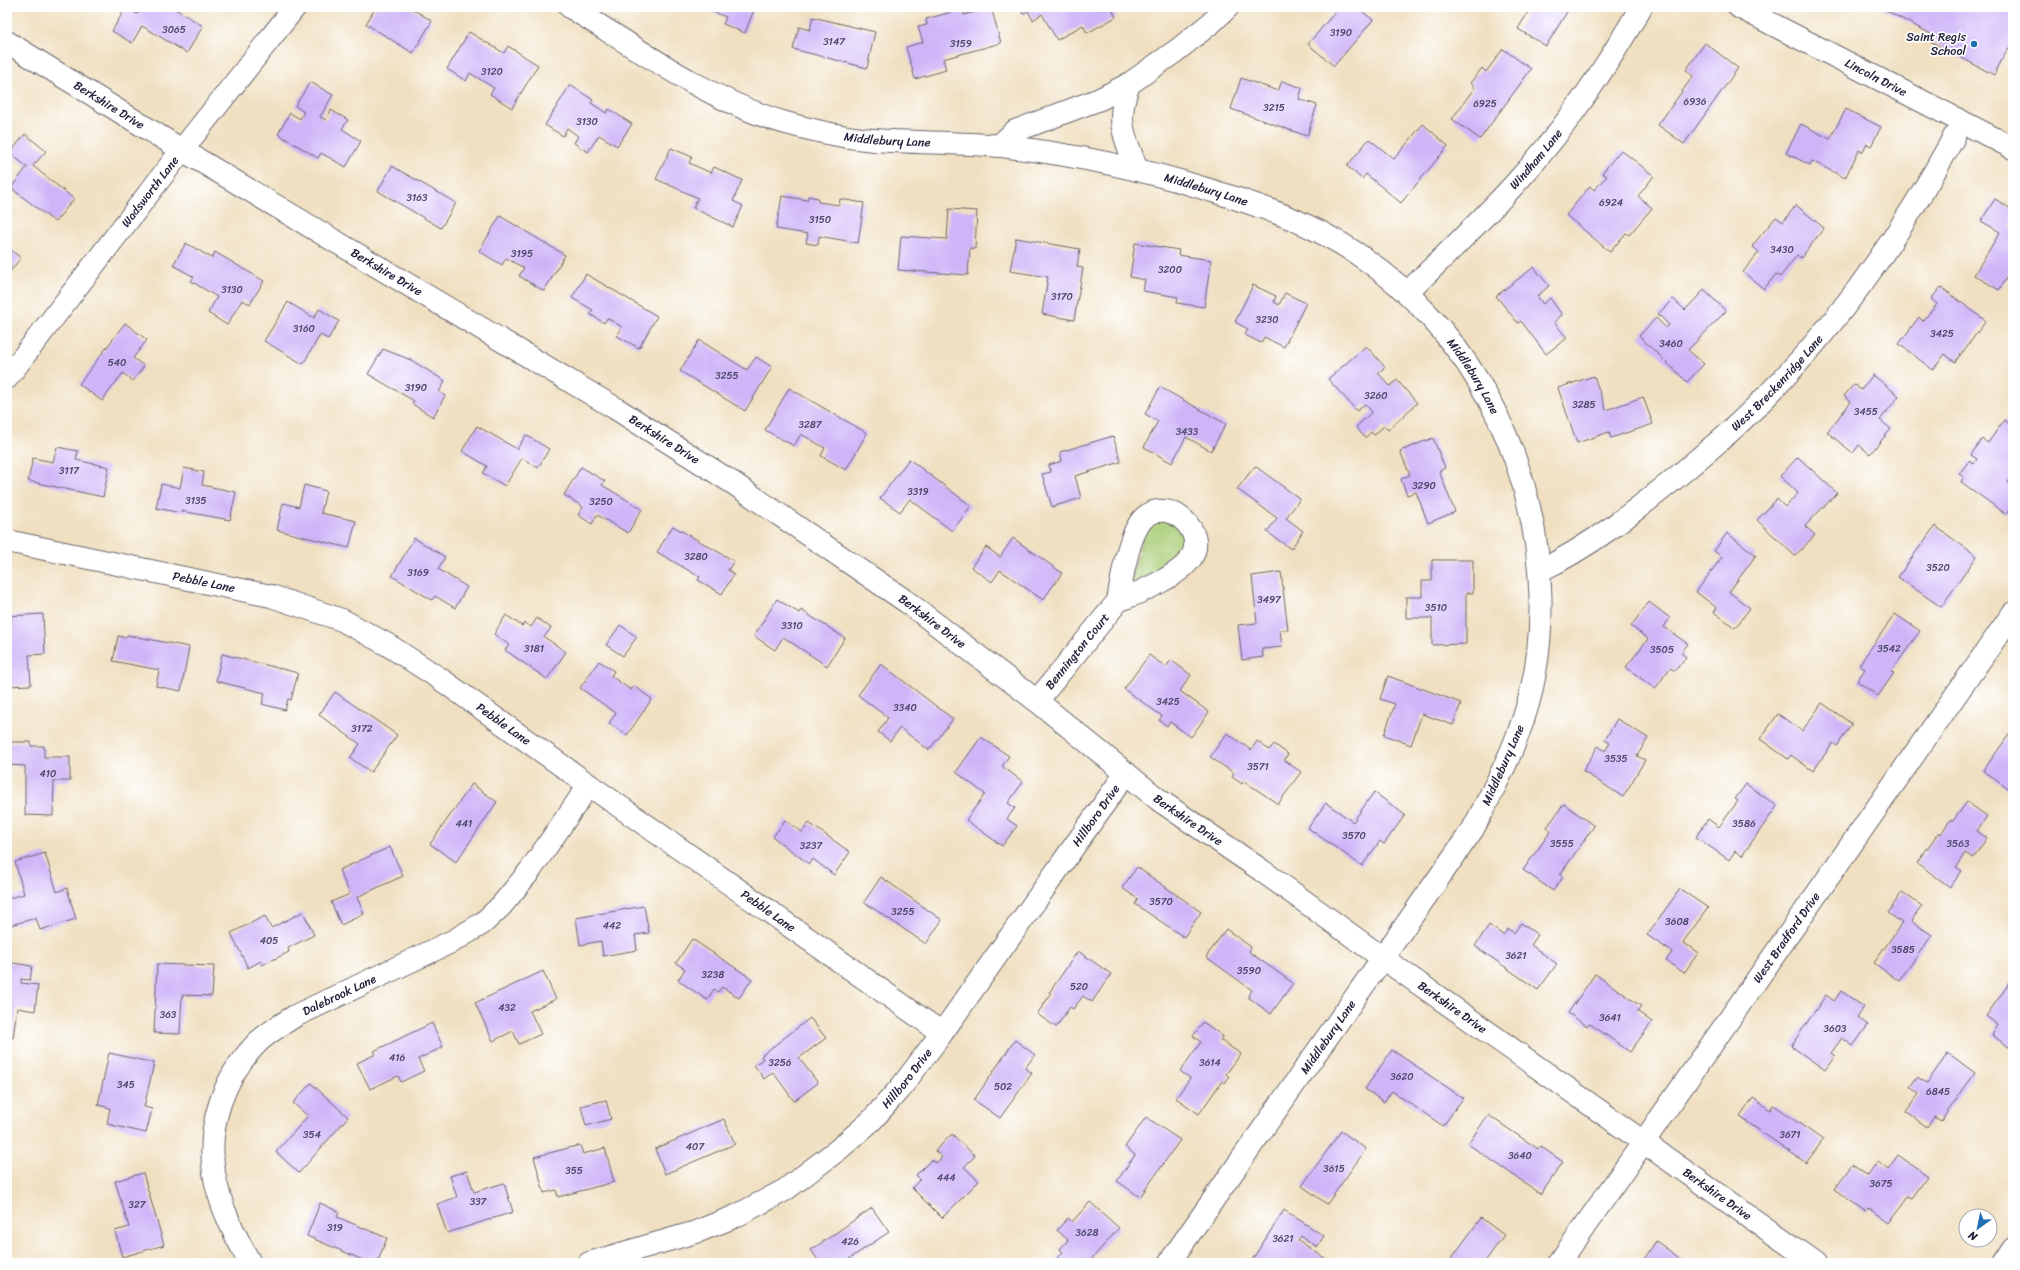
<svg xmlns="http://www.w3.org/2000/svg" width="2020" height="1270" viewBox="0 0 2020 1270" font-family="Sriracha,sans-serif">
  <rect width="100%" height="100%" fill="#fff"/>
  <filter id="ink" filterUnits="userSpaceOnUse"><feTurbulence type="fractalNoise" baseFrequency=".025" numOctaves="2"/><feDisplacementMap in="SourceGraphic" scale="8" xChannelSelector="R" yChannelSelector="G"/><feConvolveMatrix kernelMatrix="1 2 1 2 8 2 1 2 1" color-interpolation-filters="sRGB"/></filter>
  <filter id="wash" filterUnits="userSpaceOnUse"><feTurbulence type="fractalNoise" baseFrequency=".012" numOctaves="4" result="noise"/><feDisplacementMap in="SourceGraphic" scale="16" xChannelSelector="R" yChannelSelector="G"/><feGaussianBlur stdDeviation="0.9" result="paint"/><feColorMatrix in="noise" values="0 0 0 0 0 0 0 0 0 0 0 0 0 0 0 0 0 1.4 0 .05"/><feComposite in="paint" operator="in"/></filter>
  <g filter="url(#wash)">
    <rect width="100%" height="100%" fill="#f0e0c1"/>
    <path fill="#a9cd76" stroke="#667858" d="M1161,519L1183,528L1186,550L1171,565L1132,584L1131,579L1144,533L1148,526Z"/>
    <g id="blocks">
      <path fill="#cfb5f8" d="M126,7L137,14L142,7H172L203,26L187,53L142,26L132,43L112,31Z
        M376,7H409L432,21L413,53L366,24Z
        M700,7H755L745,33L723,24L726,17Z
        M991,7L1001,43L943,59L946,70L915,79L906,47L923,42L918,27L927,25L926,19L963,9L964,15Z
        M1019,7H1111L1116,17L1087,33L1083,25L1057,40L1042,14L1033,20L1028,11L1023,14Z
        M1332,7H1357L1373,20L1334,66L1308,44L1336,11Z
        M1531,7H1570L1546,46L1518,29Z
        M1879,7H2013V50L2008,48L1994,75L1928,40L1931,34Z
        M813,17L875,32L867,68L793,49L799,27L810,30Z
        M469,32L504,53L508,46L538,65L512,108L490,94L494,88L470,73L466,81L447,69Z
        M1705,43L1738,68L1684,144L1658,125L1693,76L1686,70Z
        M1503,49L1531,69L1480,139L1452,119L1475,87L1470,83L1482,68L1486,72Z
        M1241,78L1278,91L1282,81L1302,88L1299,99L1317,105L1307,136L1231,109Z
        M310,82L333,95L320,117L326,120L331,110L348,120L342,129L361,141L346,167L321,153L318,158L278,134L290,113L300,119L304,112L295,106Z
        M570,85L593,100L591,103L606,113L609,109L632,124L617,146L599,135L588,152L574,143L578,136L567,128L563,136L545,125Z
        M1846,109L1881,127L1871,146L1867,144L1863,152L1859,150L1845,178L1812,161L1810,165L1786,153L1801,124L1830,139Z
        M1423,124L1448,146L1401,203L1366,174L1362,179L1347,166L1369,139L1394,159Z
        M25,134L46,151L33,166L74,199L55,222L11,188L27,167L10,153Z
        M671,148L692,157L689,163L711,173L714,167L742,180L733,201L743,206L733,227L693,208L698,198L656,179Z
        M1621,150L1654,176L1638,196L1652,208L1629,235L1626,233L1610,252L1566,215L1590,186L1594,190L1607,176L1602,173Z
        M392,166L456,203L441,228L378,191Z
        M782,196L807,200L808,196L818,198V202L839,205L840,199L864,203L858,243L819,236L818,245L806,243L808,234L776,229Z
        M1995,199L2013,210V221L2010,227L2013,229V267L1999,290L1974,275L2000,232L1981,221Z
        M1796,205L1824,228L1801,258L1797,255L1780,277L1776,274L1764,289L1743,272L1759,252L1752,246L1776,217L1783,222Z
        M949,209L977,211L975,249L970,248L968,275L898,270L901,236L947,239Z
        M500,216L565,255L544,291L519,276L524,268L506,258L502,265L479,251Z
        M1016,238L1080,249L1077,267L1083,268L1074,320L1042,314L1048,277L1010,271Z
        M186,243L212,258L215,252L264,281L250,304L242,300L227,325L208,313L217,297L191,281L194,277L173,265Z
        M1135,243L1179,250L1178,255L1211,260L1204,307L1177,303L1178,297L1143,291L1145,280L1130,277Z
        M7,247L21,258L7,275Z
        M1534,267L1549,286L1537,296L1543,304L1550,298L1562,315L1554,322L1567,338L1546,354L1521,321L1518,323L1496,296Z
        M586,274L657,316L639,348L617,336L622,327L607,318L604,323L590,314L593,310L572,298Z
        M1253,285L1276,296L1274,302L1279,305L1285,293L1306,303L1284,347L1264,337L1261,343L1245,335L1248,329L1235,322Z
        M1941,287L1986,321L1955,362L1945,354L1933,370L1899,344L1919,317L1923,321L1937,304L1931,299Z
        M1704,290L1726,311L1688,350L1704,364L1687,382L1639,336L1656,318L1666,328L1669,325L1658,314L1673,299L1685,310Z
        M288,302L314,318L319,309L339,321L328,339L320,335L303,364L264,341Z
        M125,323L147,340L133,358L144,366L133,381L123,373L102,401L79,384Z
        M699,340L747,370L756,357L772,367L745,411L680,371Z
        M1366,346L1385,367L1378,373L1390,386L1397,380L1417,403L1388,430L1384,426L1374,435L1371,432L1365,438L1356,427L1372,412L1365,404L1357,411L1328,379Z
        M383,349L411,360L445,381L439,392L445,396L433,417L412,404L414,401L368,374Z
        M1873,375L1899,396L1880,420L1891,429L1870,454L1859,445L1853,453L1827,432L1851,402L1844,396L1854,384L1861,390Z
        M1594,376L1606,410L1643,397L1653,424L1611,438L1609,432L1577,443L1558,388Z
        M1160,387L1226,424L1211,451L1186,437L1172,463L1144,447L1158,421L1145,414Z
        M789,388L867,433L846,470L821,456L825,448L801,434L794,446L765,430Z
        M2004,420L2013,426V476L2008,482L2013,486V505L2006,514L1961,482L1964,477L1959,474L1969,461L1974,464L1977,459L1971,455L1982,439L1988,443Z
        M477,426L517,449L526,435L549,449L538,468L522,458L505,486L483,473L487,466L462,451Z
        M1113,436L1121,462L1075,476L1081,498L1052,507L1042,474L1051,472L1049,465L1062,461L1060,452Z
        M1433,438L1445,468L1439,471L1455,512L1428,523L1416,492L1407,495L1401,479L1410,475L1400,451Z
        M57,447L78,451L76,460L109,467L103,497L28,481L33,458L53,462Z
        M1798,457L1837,493L1805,526L1815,535L1795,556L1757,520L1777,499L1785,507L1798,493L1780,476Z
        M909,459L971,506L952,531L910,499L900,512L880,498Z
        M1255,466L1300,499L1286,518L1303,531L1291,549L1267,532L1277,518L1237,489Z
        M581,467L605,481L602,485L642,509L628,533L597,515L592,524L578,515L583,507L564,495Z
        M184,468L204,472L202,485L236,492L230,520L181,511V513L156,508L161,484L180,488Z
        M304,485L326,491L321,513L356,521L349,548L277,530L283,503L299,507Z
        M673,526L734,561L728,570L734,574L722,594L698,580L700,577L657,552Z
        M1935,526L1977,556L1941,607L1898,577Z
        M1727,533L1756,555L1729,592L1750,608L1735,628L1714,612L1717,608L1696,592L1722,557L1714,551Z
        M414,538L445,557L438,569L467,587L455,608L435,596L432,600L392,576Z
        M1013,538L1062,573L1043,600L1000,570L992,582L971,567L986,547L1000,557Z
        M1432,560H1473V593H1466V644L1432,645V618H1406V597H1422V581H1432Z
        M1281,572L1288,630H1280L1282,647L1262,649L1263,657L1242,660L1238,625L1257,623L1252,576Z
        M777,599L799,613L801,610L845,638L827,666L783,637L775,650L754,636Z
        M1649,602L1670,618L1664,627L1688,644L1681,653L1686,657L1675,671L1670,668L1655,689L1626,667L1648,639L1631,626Z
        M43,614L45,654L29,655L31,685L7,686V616Z
        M1895,614L1920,631L1891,672L1894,673L1878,696L1857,681L1865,669L1859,665Z
        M506,615L522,626L524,623L531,627L537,618L551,628L544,637L566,652L547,679L505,650L509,645L494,634Z
        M620,625L637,637L623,656L606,645Z
        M127,635L189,647L181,691L156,686L159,670L113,661L118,636L126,638Z
        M222,654L298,673L291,700L288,699L285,710L262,704L265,693L216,681Z
        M1149,655L1166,667L1171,660L1191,675L1180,691L1209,712L1191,737L1170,722L1167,726L1159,720L1162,716L1124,689Z
        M599,661L614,671L611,676L631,690L634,686L652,699L627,735L609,723L616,713L580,688Z
        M881,664L953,719L929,750L900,728L890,741L878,732L888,718L858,695Z
        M1388,676L1461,703L1453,725L1422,714L1411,745L1384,735L1395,704L1380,699Z
        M335,692L397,735L371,772L350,758L360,744L319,715Z
        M1822,703L1852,724L1837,746L1833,743L1813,771L1791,755L1788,759L1760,739L1778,714L1802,731Z
        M1617,719L1648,738L1637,756L1645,760L1623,797L1583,771L1598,746L1605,751L1610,743L1605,740Z
        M2013,729V789L2011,791L1983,771Z
        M1227,733L1251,750L1257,741L1269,750L1274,744L1288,754L1284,760L1301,772L1278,804L1244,781L1242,784L1232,777L1234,773L1210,757Z
        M981,737L1009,756L1002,766L1023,782L1008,803L1015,808L1007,819L1017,826L1002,846L966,820L985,794L956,772Z
        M7,742H31V746H44V757H70V781H54L53,816L25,815V766L7,765Z
        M472,784L497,802L456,862L430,844Z
        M1746,784L1777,806L1742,856L1735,851L1729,860L1696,837L1708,819L1719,827L1738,801L1735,799Z
        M1374,792L1405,815L1384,844L1380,841L1362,866L1308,828L1326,803L1353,822Z
        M1967,802L1987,816L1977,831L1987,838L1973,858L1965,853L1956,867L1962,871L1950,887L1917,863L1938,833L1941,834L1950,820L1953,821Z
        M1564,804L1594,826L1560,875L1563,877L1553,891L1523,870L1551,831L1547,827Z
        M785,820L802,832L809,823L850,852L834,875L813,859L809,864L773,837Z
        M390,847L403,876L357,897L364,914L341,925L331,902L350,894L339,870Z
        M45,853L57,892L67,888L76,919L40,930L36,918L7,926V899L24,894L15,862Z
        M1137,867L1201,912L1184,937L1135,904L1138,899L1122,888Z
        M881,877L942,920L926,944L864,902Z
        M1680,889L1708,908L1683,942L1698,953L1684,973L1666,961L1672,952L1647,935Z
        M1902,892L1922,906L1911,921L1932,935L1899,981L1874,963L1902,923L1888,913Z
        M644,906L649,933L635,935L637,950L603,956L601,941L580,945L576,918Z
        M303,912L314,935L288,948L289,952L262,965L261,961L248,968L231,933L265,916L271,928Z
        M1521,923L1538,935L1531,945L1557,964L1538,990L1475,946L1489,925L1503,935L1508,929L1514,933Z
        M1226,929L1251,947L1249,952L1293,983L1271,1014L1248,997L1252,990L1206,957Z
        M692,939L752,979L739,998L722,987L718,992L714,989L707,1000L678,980L685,969L676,963Z
        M1078,951L1111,974L1092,1002L1083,996L1073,1009L1070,1007L1056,1027L1037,1014L1051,994L1049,993Z
        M7,962L32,966L30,980L21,979V983L38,985L35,1011L17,1008L13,1038L7,1037Z
        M157,964L214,966L212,996L182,995L180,1034L154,1033Z
        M543,971L556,999L530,1011L541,1034L519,1044L513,1031L493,1041L475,1003Z
        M1595,974L1641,1006L1637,1011L1652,1022L1630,1052L1589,1023L1587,1026L1568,1013Z
        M2013,978V1050L1992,1035L1998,1025L1986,1016Z
        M1841,991L1864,1007L1857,1017L1868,1025L1853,1046L1842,1038L1831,1053L1835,1056L1825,1070L1791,1046L1826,995L1834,1001Z
        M810,1018L826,1038L799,1058L818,1083L794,1101L773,1072L764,1079L754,1065L763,1059L761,1056Z
        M1203,1022L1223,1036L1220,1040L1241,1054L1226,1074L1229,1077L1225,1083L1222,1081L1199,1114L1176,1098L1190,1078L1180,1071L1201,1042L1193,1036Z
        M432,1023L443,1047L418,1059L424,1071L401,1082L398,1076L370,1089L357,1063L376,1054L374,1051Z
        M1015,1040L1035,1055L1025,1068L1032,1073L1000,1118L974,1100Z
        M1392,1050L1463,1098L1443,1126L1392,1091L1384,1102L1365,1089Z
        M109,1053L154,1063L144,1107L152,1109L146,1133L107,1124L110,1108L98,1105Z
        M1948,1053L1975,1073L1941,1121L1934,1117L1927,1127L1906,1112L1919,1094L1910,1087L1917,1077L1927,1083Z
        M311,1083L348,1117L299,1173L276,1152L308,1116L293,1103Z
        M1753,1098L1770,1110L1773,1105L1823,1140L1806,1163L1740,1117Z
        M606,1100L611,1119L586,1126L581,1106Z
        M1488,1115L1538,1149L1540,1146L1563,1162L1541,1194L1468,1144Z
        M1146,1117L1180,1140L1140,1197L1117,1181L1135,1155L1125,1147Z
        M724,1119L735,1144L665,1174L655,1149Z
        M1341,1131L1366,1149L1327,1204L1302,1186Z
        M952,1134L975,1156L964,1167L979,1181L942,1218L912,1188L920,1179L916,1175L932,1159L936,1163L942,1157L935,1151Z
        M580,1145L583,1154L605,1148L614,1182L558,1197L556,1190L544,1193L534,1157Z
        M1898,1155L1928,1176L1912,1198L1908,1196L1889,1222L1869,1208L1866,1212L1834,1189L1852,1165L1868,1176L1878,1161L1888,1169Z
        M467,1171L474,1192L504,1183L513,1212L447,1233L437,1204L457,1197L450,1176Z
        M143,1173L164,1245L122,1257L115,1231L129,1227L115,1181Z
        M1090,1202L1119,1228L1088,1263H1053L1063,1252L1060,1249L1068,1240L1057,1230L1068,1218L1072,1222Z
        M320,1203L339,1212L337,1217L387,1238L377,1263H370L307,1236Z
        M872,1208L889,1232L843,1263H820L811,1250Z
        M1284,1210L1324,1236L1317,1247L1301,1236L1298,1240L1326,1259L1323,1263H1250Z
        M1481,1218L1504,1235L1484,1263H1448Z
        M1656,1241L1678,1257L1688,1263H1647L1643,1261Z"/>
    </g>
  </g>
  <g filter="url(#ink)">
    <use href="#blocks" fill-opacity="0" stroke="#6a646a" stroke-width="1"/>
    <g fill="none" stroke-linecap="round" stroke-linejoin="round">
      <defs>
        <g id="minor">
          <path id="s1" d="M570,7C635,47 713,103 786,123C815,131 845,138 874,140C917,143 959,142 1001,146C1070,154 1139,168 1206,189C1236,198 1267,208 1297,221C1400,266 1476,352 1514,456C1545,542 1552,647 1518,734C1506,767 1489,798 1473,829L1169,1263"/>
          <path id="s2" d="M1739,7L2013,148"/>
          <path id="s3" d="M7,42L182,150L615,408L733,483L907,602L1037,701L1159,800L1261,870L1384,959L1815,1263"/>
          <path d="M1129,84C1115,122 1124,134 1137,170"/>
          <path d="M999,146L1015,131L1100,99L1129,84L1176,51L1211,23L1228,7"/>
          <path id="s4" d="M1407,293C1446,254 1486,217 1522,176C1568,125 1607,66 1641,7"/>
          <path id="s5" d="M7,378L182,150L295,7"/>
          <path id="s6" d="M7,541L271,596L342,620L388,645L439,678L589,785L942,1033"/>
          <path id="s7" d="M1539,571C1590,547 1635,511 1678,476C1698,459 1719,442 1738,424C1826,342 1897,242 1954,137"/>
          <path id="s8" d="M1037,701L1118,601C1137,594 1181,575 1191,558C1208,532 1169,496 1145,517C1128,532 1122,579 1118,601"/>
          <path id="s9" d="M250,1263C235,1235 219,1205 214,1173C207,1125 223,1077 258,1042C269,1032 282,1024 295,1016L455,940L483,923L501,906L529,872L589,785"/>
          <path id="s10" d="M589,1263L696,1232L736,1216L785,1190L839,1149L872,1120L902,1086L942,1033L1126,773"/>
          <path id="s11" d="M1559,1263L2013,613"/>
        </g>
        <path id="tertiary" d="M2003,1263L2013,1248"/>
      </defs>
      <use href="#minor" stroke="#6a646a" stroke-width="24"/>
      <use href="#tertiary" stroke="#6a646a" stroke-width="24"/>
      <use href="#minor" stroke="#fff" stroke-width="22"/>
      <use href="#tertiary" stroke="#fff" stroke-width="22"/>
    </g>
  </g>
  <circle fill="#1f6fb2" stroke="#fff" stroke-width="1.5" cx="1974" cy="44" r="4"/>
  <g text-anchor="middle" stroke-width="3.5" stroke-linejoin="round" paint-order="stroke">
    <g font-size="10" fill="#4d476a">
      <text x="174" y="33">3065</text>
      <text x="1341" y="36">3190</text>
      <text x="834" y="45">3147</text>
      <text x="961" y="47">3159</text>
      <text x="492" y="75">3120</text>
      <text x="1695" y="105">6936</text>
      <text x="1485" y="107">6925</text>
      <text x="1274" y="111">3215</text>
      <text x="587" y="125">3130</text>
      <text x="417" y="201">3163</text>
      <text x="1611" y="206">6924</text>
      <text x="820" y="223">3150</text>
      <text x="1782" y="253">3430</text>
      <text x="522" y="257">3195</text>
      <text x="1170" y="273">3200</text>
      <text x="232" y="293">3130</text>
      <text x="1062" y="300">3170</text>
      <text x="1267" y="323">3230</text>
      <text x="304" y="332">3160</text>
      <text x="1942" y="337">3425</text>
      <text x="1671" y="347">3460</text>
      <text x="117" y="366">540</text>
      <text x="727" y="379">3255</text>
      <text x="416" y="391">3190</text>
      <text x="1376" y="399">3260</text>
      <text x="1584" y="408">3285</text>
      <text x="1866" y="415">3455</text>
      <text x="810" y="428">3287</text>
      <text x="1187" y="435">3433</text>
      <text x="69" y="474">3117</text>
      <text x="1424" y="489">3290</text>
      <text x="918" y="495">3319</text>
      <text x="196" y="504">3135</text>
      <text x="601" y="505">3250</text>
      <text x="696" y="560">3280</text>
      <text x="1938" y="571">3520</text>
      <text x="418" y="576">3169</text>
      <text x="1269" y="603">3497</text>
      <text x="1436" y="611">3510</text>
      <text x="792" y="629">3310</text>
      <text x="534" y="652">3181</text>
      <text x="1889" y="652">3542</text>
      <text x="1662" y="653">3505</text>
      <text x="1168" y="705">3425</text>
      <text x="905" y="711">3340</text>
      <text x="362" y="732">3172</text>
      <text x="1616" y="762">3535</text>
      <text x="1258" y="770">3571</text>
      <text x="48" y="777">410</text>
      <text x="464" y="827">441</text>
      <text x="1744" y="827">3586</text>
      <text x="1354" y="839">3570</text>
      <text x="1562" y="847">3555</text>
      <text x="1958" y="847">3563</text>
      <text x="811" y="849">3237</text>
      <text x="1161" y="905">3570</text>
      <text x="903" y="915">3255</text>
      <text x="1677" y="925">3608</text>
      <text x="612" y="929">442</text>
      <text x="269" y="944">405</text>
      <text x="1903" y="953">3585</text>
      <text x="1516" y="959">3621</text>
      <text x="1249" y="974">3590</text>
      <text x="713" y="978">3238</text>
      <text x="1079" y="990">520</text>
      <text x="507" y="1011">432</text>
      <text x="168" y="1018">363</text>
      <text x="1610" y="1021">3641</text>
      <text x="1835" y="1032">3603</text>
      <text x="397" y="1061">416</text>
      <text x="780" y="1066">3256</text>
      <text x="1210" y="1066">3614</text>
      <text x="1402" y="1080">3620</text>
      <text x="126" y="1088">345</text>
      <text x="1003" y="1090">502</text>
      <text x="1938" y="1095">6845</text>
      <text x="312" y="1138">354</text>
      <text x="1790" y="1138">3671</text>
      <text x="695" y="1150">407</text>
      <text x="1520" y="1159">3640</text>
      <text x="1334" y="1172">3615</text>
      <text x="574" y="1174">355</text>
      <text x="946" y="1181">444</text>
      <text x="1881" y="1187">3675</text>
      <text x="478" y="1205">337</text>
      <text x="137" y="1208">327</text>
      <text x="335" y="1231">319</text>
      <text x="1087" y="1236">3628</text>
      <text x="1283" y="1242">3621</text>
      <text x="850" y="1245">426</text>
    </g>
    <g font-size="12" fill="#22223b" stroke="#fff" text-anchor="end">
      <text x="1966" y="41">Saint Regis<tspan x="1966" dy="14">School</tspan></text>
    </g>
    <g font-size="12" fill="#22223b" stroke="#fff">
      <text dy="4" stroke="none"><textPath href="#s2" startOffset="154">Lincoln Drive</textPath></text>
      <text dy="4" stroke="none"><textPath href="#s3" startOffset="120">Berkshire Drive</textPath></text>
      <text dy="4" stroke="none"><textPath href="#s1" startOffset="349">Middlebury Lane</textPath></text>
      <text dy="4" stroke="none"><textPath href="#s4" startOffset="186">Windham Lane</textPath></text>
      <text dy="4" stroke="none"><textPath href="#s1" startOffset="673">Middlebury Lane</textPath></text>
      <text dy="4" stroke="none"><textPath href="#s5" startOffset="235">Wadsworth Lane</textPath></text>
      <text dy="4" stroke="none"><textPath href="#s3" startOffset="444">Berkshire Drive</textPath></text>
      <text dy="4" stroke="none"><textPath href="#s1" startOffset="1008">Middlebury Lane</textPath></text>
      <text dy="4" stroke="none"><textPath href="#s7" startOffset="305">West Breckenridge Lane</textPath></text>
      <text dy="4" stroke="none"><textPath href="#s3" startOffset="768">Berkshire Drive</textPath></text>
      <text dy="4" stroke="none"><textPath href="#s6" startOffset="201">Pebble Lane</textPath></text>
      <text dy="4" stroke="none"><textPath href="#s3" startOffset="1092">Berkshire Drive</textPath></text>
      <text dy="4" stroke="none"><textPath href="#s8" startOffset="64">Bennington Court</textPath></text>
      <text dy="4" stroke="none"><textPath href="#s6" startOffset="537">Pebble Lane</textPath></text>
      <text transform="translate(1503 765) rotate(-66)" y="4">Middlebury Lane</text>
      <text dy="4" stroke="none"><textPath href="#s10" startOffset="700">Hillboro Drive</textPath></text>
      <text dy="4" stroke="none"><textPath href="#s3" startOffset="1416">Berkshire Drive</textPath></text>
      <text dy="4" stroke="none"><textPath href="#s6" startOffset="861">Pebble Lane</textPath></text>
      <text dy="4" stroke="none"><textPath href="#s11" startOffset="397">West Bradford Drive</textPath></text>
      <text dy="4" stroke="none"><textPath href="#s9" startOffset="335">Dalebrook Lane</textPath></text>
      <text dy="4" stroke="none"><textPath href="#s3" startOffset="1740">Berkshire Drive</textPath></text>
      <text transform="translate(1328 1037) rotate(-55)" y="4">Middlebury Lane</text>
      <text dy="4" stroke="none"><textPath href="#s10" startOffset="376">Hillboro Drive</textPath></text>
      <text dy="4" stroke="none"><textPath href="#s3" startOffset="2064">Berkshire Drive</textPath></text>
    </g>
  </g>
  <rect width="2020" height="1270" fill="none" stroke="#fff" stroke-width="24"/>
  <g transform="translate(1978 1228) rotate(213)"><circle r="19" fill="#ffffff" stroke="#a7a7b1"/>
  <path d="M0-3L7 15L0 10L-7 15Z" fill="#1f6fb2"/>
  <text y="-6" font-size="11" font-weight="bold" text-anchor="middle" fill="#22223b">N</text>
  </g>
</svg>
